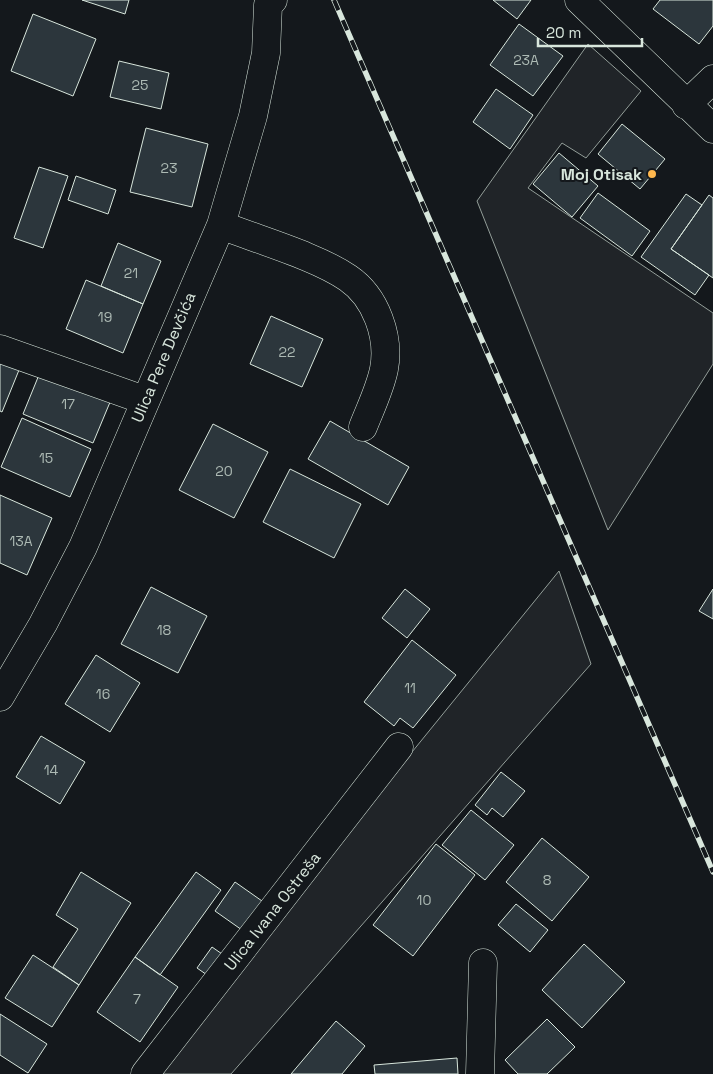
<svg xmlns="http://www.w3.org/2000/svg" width="713" height="1074" viewBox="0 0 713 1074" font-family="'Space Grotesk',sans-serif">
  <rect width="100%" height="100%" fill="#14181c"/>
  <path fill="#202428" stroke="#939e99" d="M588,44L641,91L586,158L562,143L528,188L713,313V364L608,530L477,201Z
    M559,571L591,664L231,1074H158L356,821Z"/>
  <path fill="#2c363c" stroke="#d8e6dc" d="M82,0H129L125,14Z
    M493,0H531L517,19Z
    M660,0H713V26L699,44L653,9Z
    M33,14L96,39L73,96L11,71Z
    M519,24L563,56L533,96L490,65Z
    M119,61L169,73L161,109L110,97Z
    M496,89L533,115L510,149L473,122Z
    M622,124L665,159L640,189L598,154Z
    M146,128L208,144L192,207L130,192Z
    M559,153L598,186L572,217L533,184Z
    M39,167L68,176L43,248L14,238Z
    M76,176L116,190L108,214L68,200Z
    M598,193L650,231L632,256L580,218Z
    M686,194L702,205L671,249L709,275L695,295L641,257Z
    M709,195L713,198V278L671,249Z
    M118,243L161,261L143,304L101,286Z
    M86,280L143,304L123,353L66,329Z
    M271,316L323,339L302,387L250,364Z
    M0,363L19,370L2,412L0,411Z
    M43,365L113,395L93,443L23,414Z
    M22,418L91,449L70,497L1,467Z
    M330,421L409,467L388,505L308,459Z
    M213,424L268,452L234,518L179,490Z
    M290,469L361,504L334,558L263,522Z
    M0,495L52,518L27,575L0,563Z
    M151,587L207,616L178,673L121,644Z
    M405,589L430,609L407,638L382,618Z
    M713,589V619L699,611Z
    M412,640L456,675L413,728L400,718L394,726L364,702Z
    M96,655L140,683L110,732L65,704Z
    M41,736L85,762L60,804L16,777Z
    M501,772L525,791L503,817L492,808L487,815L475,805Z
    M471,810L514,845L485,880L442,845Z
    M542,838L589,877L552,921L506,882Z
    M436,844L475,875L413,956L373,925Z
    M81,872L131,903L79,985L53,967L78,929L56,915Z
    M196,872L221,890L160,975L135,957Z
    M235,882L262,901L242,930L215,911Z
    M516,904L548,930L530,952L498,925Z
    M584,944L625,982L582,1028L542,990Z
    M212,947L225,956L210,977L197,968Z
    M33,955L79,985L52,1027L5,998Z
    M135,957L178,987L140,1042L97,1012Z
    M0,1014L47,1044L28,1073L0,1055Z
    M547,1019L575,1047L547,1074H518L505,1060Z
    M336,1021L365,1046L342,1074H291Z
    M457,1058L458,1074H375L374,1065Z"/>
  <g fill="none" stroke-linecap="round" stroke-linejoin="round">
    <defs>
      <path id="minor" d="M579,0L713,129
        M686,105L713,79
        M221,225C258,240 316,256 348,278C376,297 390,337 384,369C380,389 370,409 363,427
        M0,349L144,400
        M0,697L43,624L83,547L221,225L253,116L266,53L268,5L273,0
        M145,1074L399,747
        M480,1074L483,963"/>
    </defs>
    <use href="#minor" stroke="#d8e6dc" stroke-width="29"/>
    <use href="#minor" stroke="#14181c" stroke-width="28"/>
    <defs>
      <path id="rail" d="M334,0L713,872"/>
    </defs>
    <use href="#rail" stroke="#d8e6dc" stroke-width="5.5"/>
    <use href="#rail" stroke="#14181c" stroke-width="4" stroke-dasharray="11" stroke-linecap="butt"/>
  </g>
  <circle fill="#ffb74d" stroke="#14181c" stroke-width="2" cx="652" cy="174" r="5"/>
  <g text-anchor="middle" stroke-width="4" stroke-linejoin="round" paint-order="stroke">
    <g font-size="14" fill="#adbab4">
      <text x="526" y="65">23A</text>
      <text x="140" y="90">25</text>
      <text x="169" y="173">23</text>
      <text x="131" y="278">21</text>
      <text x="105" y="322">19</text>
      <text x="287" y="357">22</text>
      <text x="68" y="409">17</text>
      <text x="46" y="463">15</text>
      <text x="224" y="476">20</text>
      <text x="21" y="546">13A</text>
      <text x="164" y="635">18</text>
      <text x="410" y="693">11</text>
      <text x="103" y="699">16</text>
      <text x="51" y="775">14</text>
      <text x="547" y="885">8</text>
      <text x="424" y="905">10</text>
      <text x="137" y="1004">7</text>
    </g>
    <g font-size="16" font-weight="bold" fill="#d8e6dc" stroke="#14181c" text-anchor="end">
      <text x="642" y="180">Moj Otisak</text>
    </g>
    <g font-size="16" fill="#d8e6dc" stroke="#14181c">
      <text transform="translate(163 357) rotate(-67)" y="6">Ulica Pere Devčića</text>
      <text transform="translate(272 911) rotate(-52)" y="6">Ulica Ivana Ostreša</text>
    </g>
  </g>
  <path d="M538 38v8h104v-8" fill="none" stroke="#d8e6dc" stroke-width="2.5"/>
  <text x="546" y="38" font-size="15" fill="#d8e6dc" stroke="#14181c" stroke-width="4" paint-order="stroke">20 m</text>
</svg>
